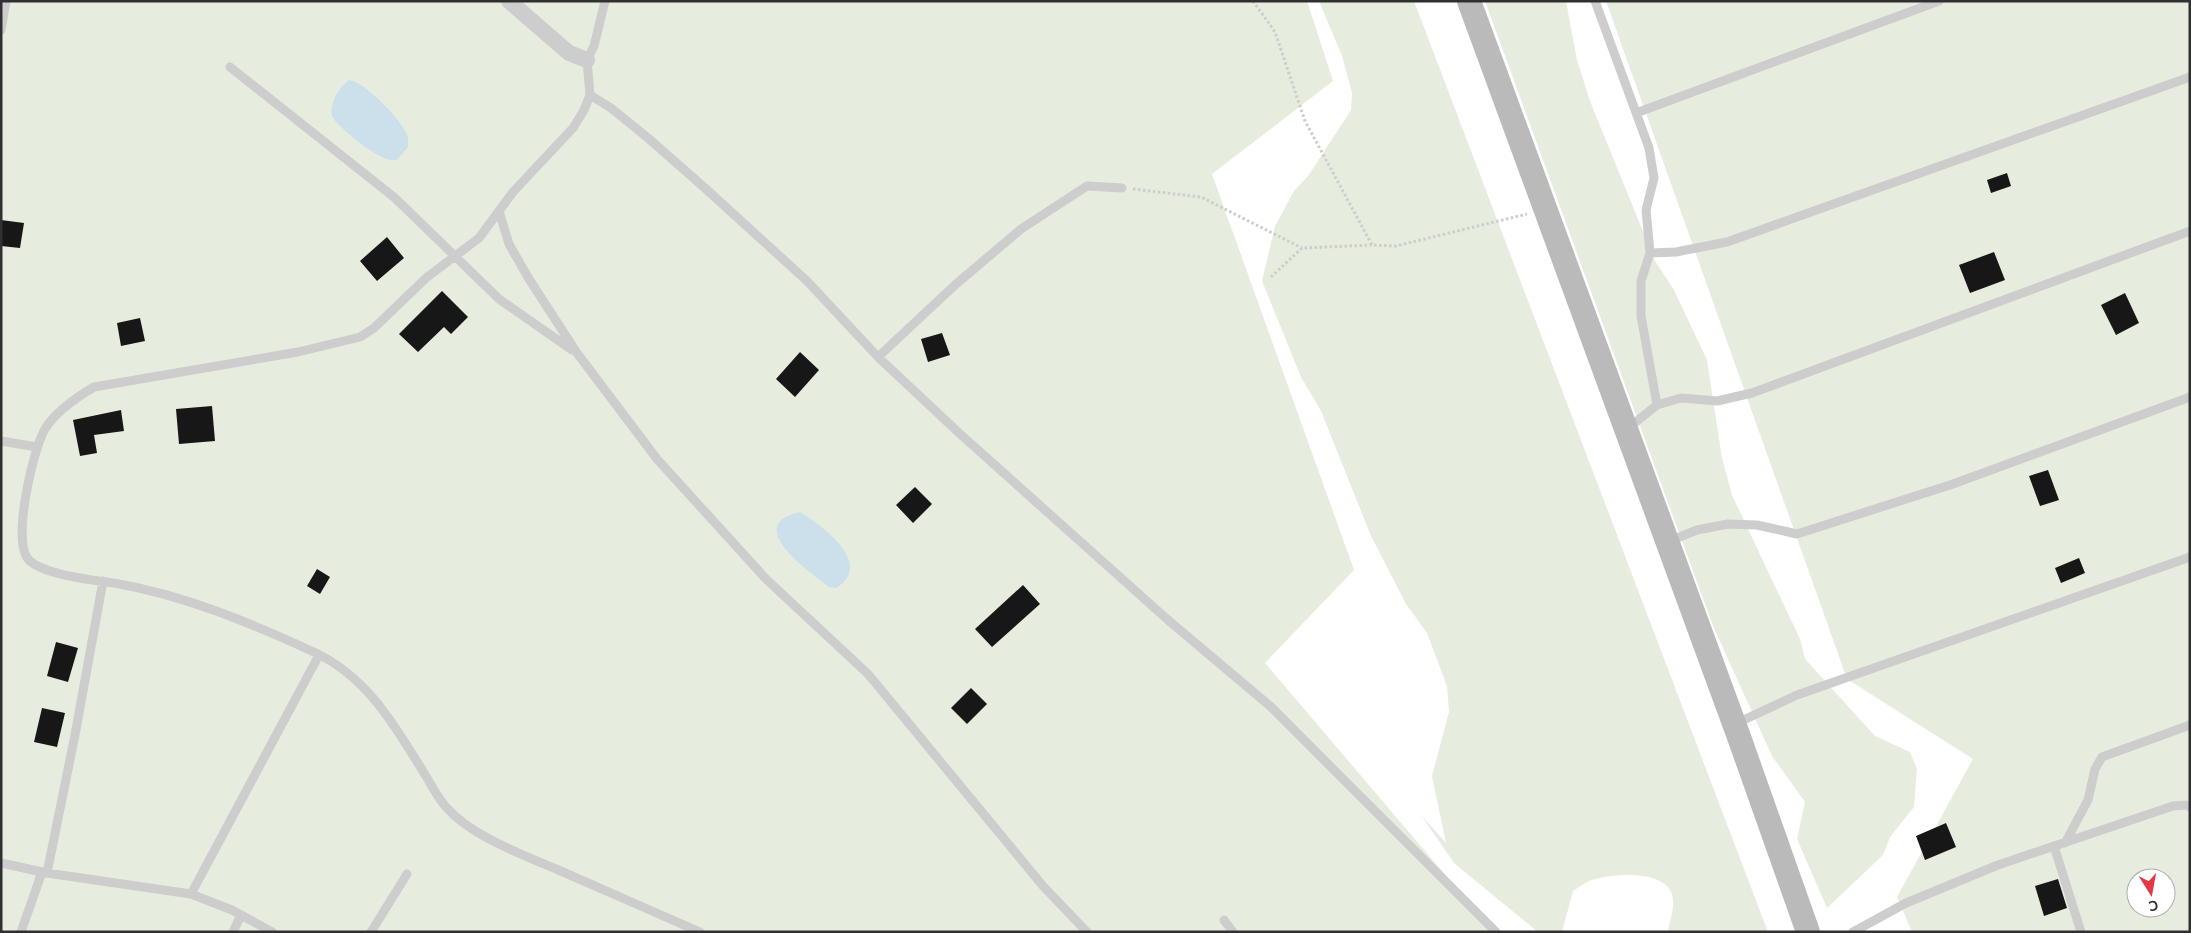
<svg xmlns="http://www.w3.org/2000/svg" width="2191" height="933" viewBox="0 0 2191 933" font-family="Mulish,sans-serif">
  <rect width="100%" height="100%" fill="#fff"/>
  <path fill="#e6eddf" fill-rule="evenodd" d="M1,1H1307L1333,81L1212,174L1354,570L1265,663L1494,932H1Z
    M1319,1H1414L1768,932H1668C1669,922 1674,911 1673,901C1673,868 1610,873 1589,881C1584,883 1578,888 1573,891L1562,932H1538L1454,863L1421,815L1446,843L1432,776L1449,712L1447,686L1427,633L1406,604L1371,536L1321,411L1301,377L1262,281L1275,226L1294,191L1308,176L1351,110L1352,93L1342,56Z
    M1485,1H1566L1577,60L1590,101L1655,261L1674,290L1707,360L1722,458L1732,495L1800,639L1805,659L1875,736L1910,752L1917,769L1914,807L1890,837L1883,855L1827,908L1797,839L1805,802L1772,756L1713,626Z
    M1606,1H2190V932H1912L1897,897L1973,759L1847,679ZM2136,878H2166V908H2136Z"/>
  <path fill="#cce0ec" d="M349,80C364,81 403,121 407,135C409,139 408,143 408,147L397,160C381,164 342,130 332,117C329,104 338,88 349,80Z
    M800,512C823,526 875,564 836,588L829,587C810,572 741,525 800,512Z"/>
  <path fill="#171717" d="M2007,173L2011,186L1991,193L1987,180Z
    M1,220L24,223L20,248L1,246Z
    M387,237L404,258L377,281L360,261Z
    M1994,252L2005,280L1970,293L1959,265Z
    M442,291L468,317L451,334L444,327L418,352L399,334Z
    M2125,293L2139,323L2116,335L2101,305Z
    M140,318L145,341L121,346L117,323Z
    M942,333L950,355L928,362L921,339Z
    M800,352L819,370L795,397L776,379Z
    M212,406L215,441L179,444L176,409Z
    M121,410L124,431L94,435L97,453L80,456L73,420Z
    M2048,470L2059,500L2040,506L2029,476Z
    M915,487L932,504L913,523L896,505Z
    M2079,558L2085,573L2061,583L2055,568Z
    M317,569L330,577L320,594L307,586Z
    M1023,585L1040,604L992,647L975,629Z
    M56,642L78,648L68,682L47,676Z
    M971,688L987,704L967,724L951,708Z
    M42,708L65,713L57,747L34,742Z
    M1946,823L1956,847L1925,860L1916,836Z
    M2058,879L2067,908L2044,916L2035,886Z"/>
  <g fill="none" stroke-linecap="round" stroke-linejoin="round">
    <path stroke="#cdcdcd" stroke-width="3" stroke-dasharray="2.5 2.5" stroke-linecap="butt" d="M1253,1L1275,32L1305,121L1372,245L1396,246L1527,214
      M1133,189L1201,197L1302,248
      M1271,277L1302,248L1372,245"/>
    <path stroke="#cdcdcd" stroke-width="9" d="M605,1L594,46L587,60L590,95L584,110L573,128L513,192L479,238L426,278L374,328L360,337L298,352L94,387C77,397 56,411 45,429C33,449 12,540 28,559C42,575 93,580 114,583C184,595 251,623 316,653C368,678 395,726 424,773C431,784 437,797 446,807C472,837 526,856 563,872C609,892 654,912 700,932
      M1595,1L1649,148L1654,178L1646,210L1650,253L1641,281V316L1657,405
      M1,30L6,1
      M230,67L395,198L499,299L572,350
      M590,95L611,108L648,138L706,189L807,281L878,357L959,433L1168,620L1270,706L1496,932
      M1636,113L1939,1
      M499,211L509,244L529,279L577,353L657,459L766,579L868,674L1043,886L1087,932
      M1650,253L1676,252L1727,242L2190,77
      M878,357L955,285L1021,229L1087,186L1122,188
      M1627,429L1657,405L1681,398L1717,401L1752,393L2190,231
      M1,441L37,447
      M1667,542L1697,530L1728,524L1757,525L1797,534L1953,484L2190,397
      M1735,724L1797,695L2190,557
      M2065,843L2088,800L2095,769L2102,757L2190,725
      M2054,846L2081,932
      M1,863L47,873L191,894L232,910L272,932
      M47,873L75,735L103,581
      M191,894L319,655
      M1224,920L1233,932
      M21,932L42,872
      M233,932L241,915
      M371,932L407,874
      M1853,932L1906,903L1998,865L2173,806L2186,805L2190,807"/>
    <path stroke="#cdcdcd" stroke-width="16" d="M509,1L569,53L587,60"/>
    <path stroke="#bababa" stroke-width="24" d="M1469,1L1739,737L1808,932"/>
  </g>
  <rect width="2191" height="933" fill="none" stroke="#303030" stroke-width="5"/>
  <g transform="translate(2151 893) rotate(169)"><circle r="24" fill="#ffffff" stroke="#acacac"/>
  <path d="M0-4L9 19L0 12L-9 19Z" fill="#e33744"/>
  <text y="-8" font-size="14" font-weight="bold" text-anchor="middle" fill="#303030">С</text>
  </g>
</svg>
